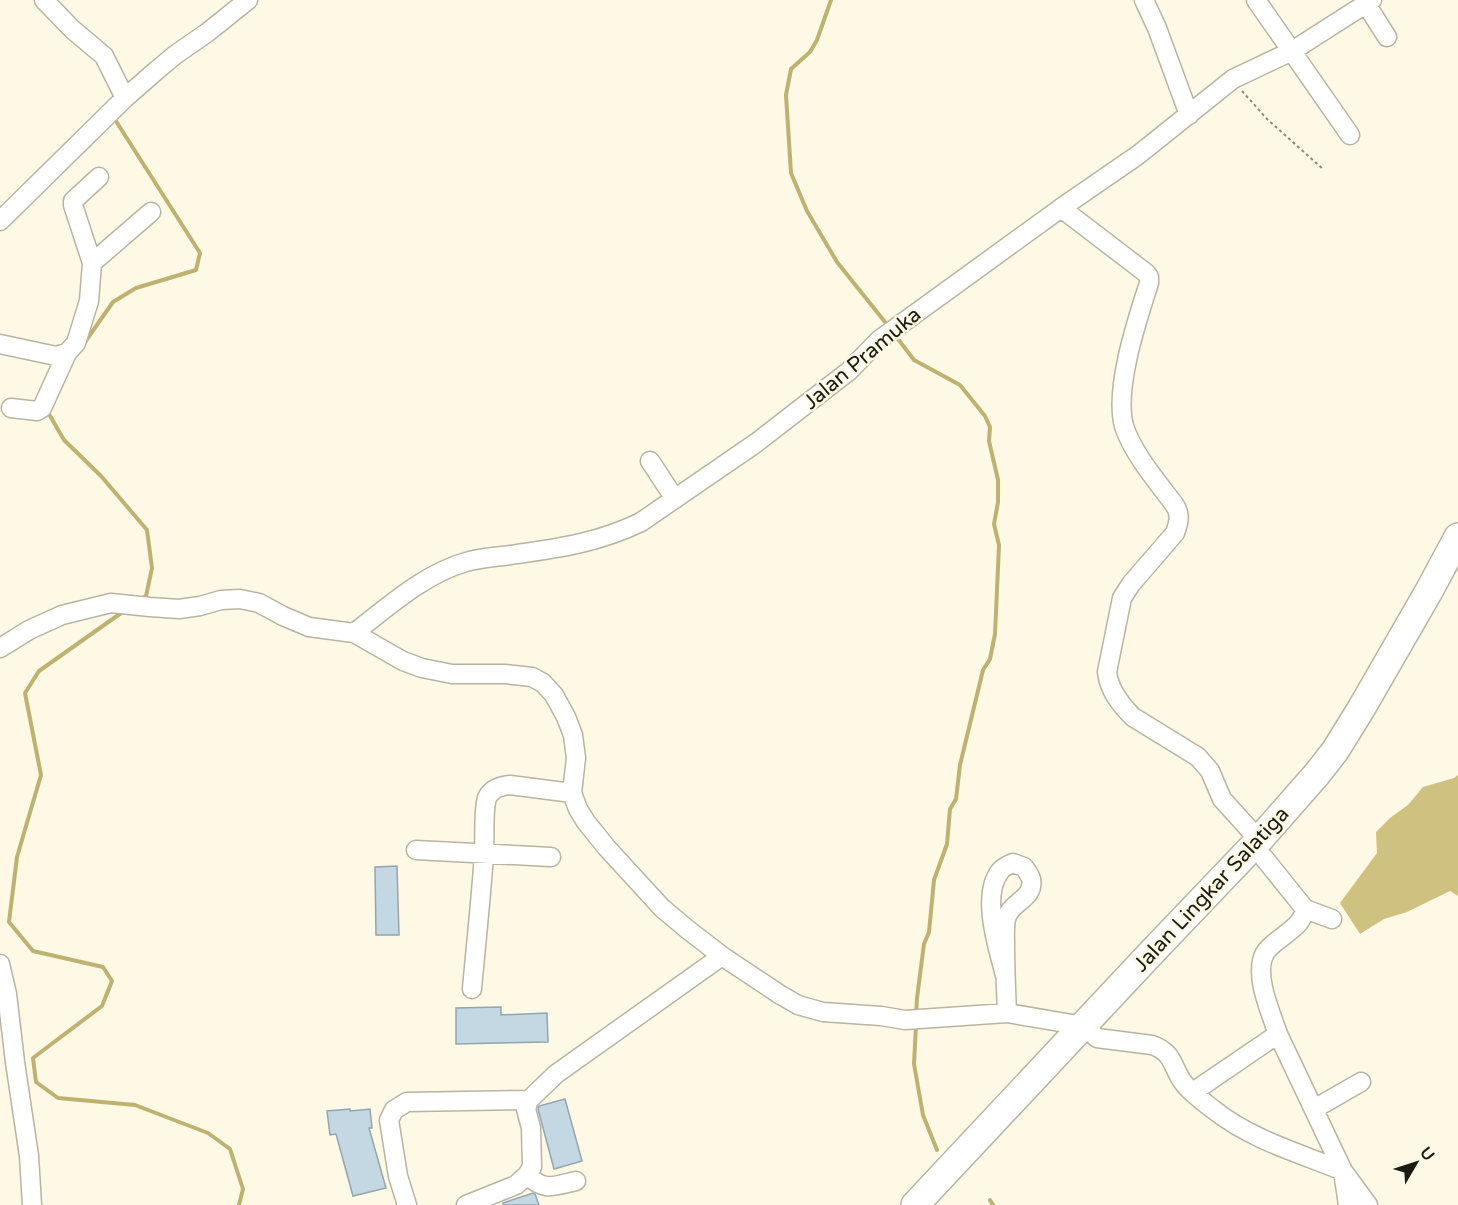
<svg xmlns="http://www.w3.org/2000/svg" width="1458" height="1205" viewBox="0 0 1458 1205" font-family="'Varela Round',sans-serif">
  <rect width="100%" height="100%" fill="#fdf9e5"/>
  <path fill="#cfc17f" d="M1458,775V896L1450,891L1407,912L1384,919L1360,934L1340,903L1377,853L1376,832L1390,818L1408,805L1423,787L1454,778Z"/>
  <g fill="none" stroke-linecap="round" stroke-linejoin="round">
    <path stroke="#bfb170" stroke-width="4" d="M831,0L817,40L810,52L791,69L786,95L791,173L807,211L837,262L889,327
      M895,335L914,360L960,385L985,416L990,427L989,441L998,480V502L994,524L999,545L995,634L990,659L983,670L960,765L956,799L950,809L947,844L934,880L929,932L924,944L917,998L916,1015
      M85,342L113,302L136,288L196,270L200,253L114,118
      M49,408V414L64,440L101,476L147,530L152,568L146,596L140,600
      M124,611L39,671L25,693L41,775L17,857L9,922L33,951L103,967L112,981L102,1006L33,1058L36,1082L58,1098L135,1105L208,1133L230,1149L243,1189L239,1205
      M916,1025L914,1064L923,1115L937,1150
      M990,1200L993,1205"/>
  </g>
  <path fill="#c4d8e3" stroke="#92a5b0" stroke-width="1.5" d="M397,866L399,935H376L375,867Z
    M501,1007V1015L547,1013L548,1042L456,1044V1008Z
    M565,1099L582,1161L554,1169L538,1109L539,1106Z
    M350,1109V1111L370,1109L372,1128H369L386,1188L353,1196L336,1134L330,1135L327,1111Z
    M533,1193L535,1194L539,1205H503V1203Z"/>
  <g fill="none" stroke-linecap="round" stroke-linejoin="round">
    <defs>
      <path id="minor" d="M44,0L72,29L104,56L125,98
        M1144,0L1157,28L1189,115
        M1256,0L1350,135
        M1366,4L1387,37
        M1061,208L1146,273L1149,277V283C1137,320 1114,389 1124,426C1132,452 1158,483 1174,504C1181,514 1179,522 1175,533L1131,584L1122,598L1107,672C1109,690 1120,704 1133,717L1198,757L1210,771L1222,799L1259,840
        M0,221L125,98L157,70L175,55L208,32L248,0
        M92,263L151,212
        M0,344L56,356L67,353L76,343L89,301L92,263L73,205V201L99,177
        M11,408L37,411L42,408L67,353
        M650,461L675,499
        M354,633C389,606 424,574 466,562C482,557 500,557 517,554C561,548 600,542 641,522L756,443L849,371L879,340L1061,208L1138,155L1233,79L1292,51L1372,0
        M0,648L29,630L62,615L111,603L150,607L179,609L200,606L221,600L240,599L259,603L283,616L309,627L354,633L403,661L422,668L452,674H505L532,677L543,683L554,695L566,717L573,735L576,758L572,793L578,809L586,822L607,848L662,908L687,929L722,956L779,994L798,1005L823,1012L881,1016L905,1020L1007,1013L1084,1026L1097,1038L1152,1045C1176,1053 1172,1071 1186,1086C1194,1095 1205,1103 1214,1110C1252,1140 1299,1153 1343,1171L1348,1205
        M416,850L551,857
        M1264,858L1305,909L1332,919
        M0,964L7,994L15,1062L29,1156L32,1205
        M1005,975C998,948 980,894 1001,870C1004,867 1008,865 1013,863L1024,867C1026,870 1030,875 1031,879C1035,898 1012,902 1007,916C1004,924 1005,934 1005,943C1005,967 1006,990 1007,1013
        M472,989C476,944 481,899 484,854C485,840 483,810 487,798C491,789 500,786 510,785L572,793
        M1278,1034C1271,1013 1253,974 1265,953C1270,945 1279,940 1286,934C1295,927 1303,921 1305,909
        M1193,1092L1278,1034L1343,1171L1368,1205
        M1314,1109L1361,1082
        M527,1175C545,1192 553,1186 576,1181
        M407,1205L398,1176L389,1120L394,1110L407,1102L529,1100
        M466,1205L516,1185L527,1175L532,1167L531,1128L526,1109L529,1100L556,1074L722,956"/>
      <path id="highway" d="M915,1205L1153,951L1259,840L1317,774L1335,751L1361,709L1429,591L1458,537"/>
    </defs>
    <use href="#minor" stroke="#b8b4a1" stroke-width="21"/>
    <use href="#highway" stroke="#b8b4a1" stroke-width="30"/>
    <path stroke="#8e8b7d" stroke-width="2" stroke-dasharray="3 3" stroke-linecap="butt" d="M1242,91L1267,119L1323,169"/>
    <use href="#minor" stroke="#fff" stroke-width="18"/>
    <use href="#highway" stroke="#fff" stroke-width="27"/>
  </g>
  <g text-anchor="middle" stroke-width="5" stroke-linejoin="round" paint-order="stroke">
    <g font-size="21" fill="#1b1a13" stroke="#fdf9e5">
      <text transform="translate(862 358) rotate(-40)" y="7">Jalan Pramuka</text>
      <text transform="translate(1211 889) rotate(-47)" y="7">Jalan Lingkar Salatiga</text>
    </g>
  </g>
  <g transform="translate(1416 1163) rotate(51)" stroke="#fdf9e5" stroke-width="4.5" paint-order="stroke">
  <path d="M0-4.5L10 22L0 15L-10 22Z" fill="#1b1a13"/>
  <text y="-9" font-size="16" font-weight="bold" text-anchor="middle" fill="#1b1a13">U</text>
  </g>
</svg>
